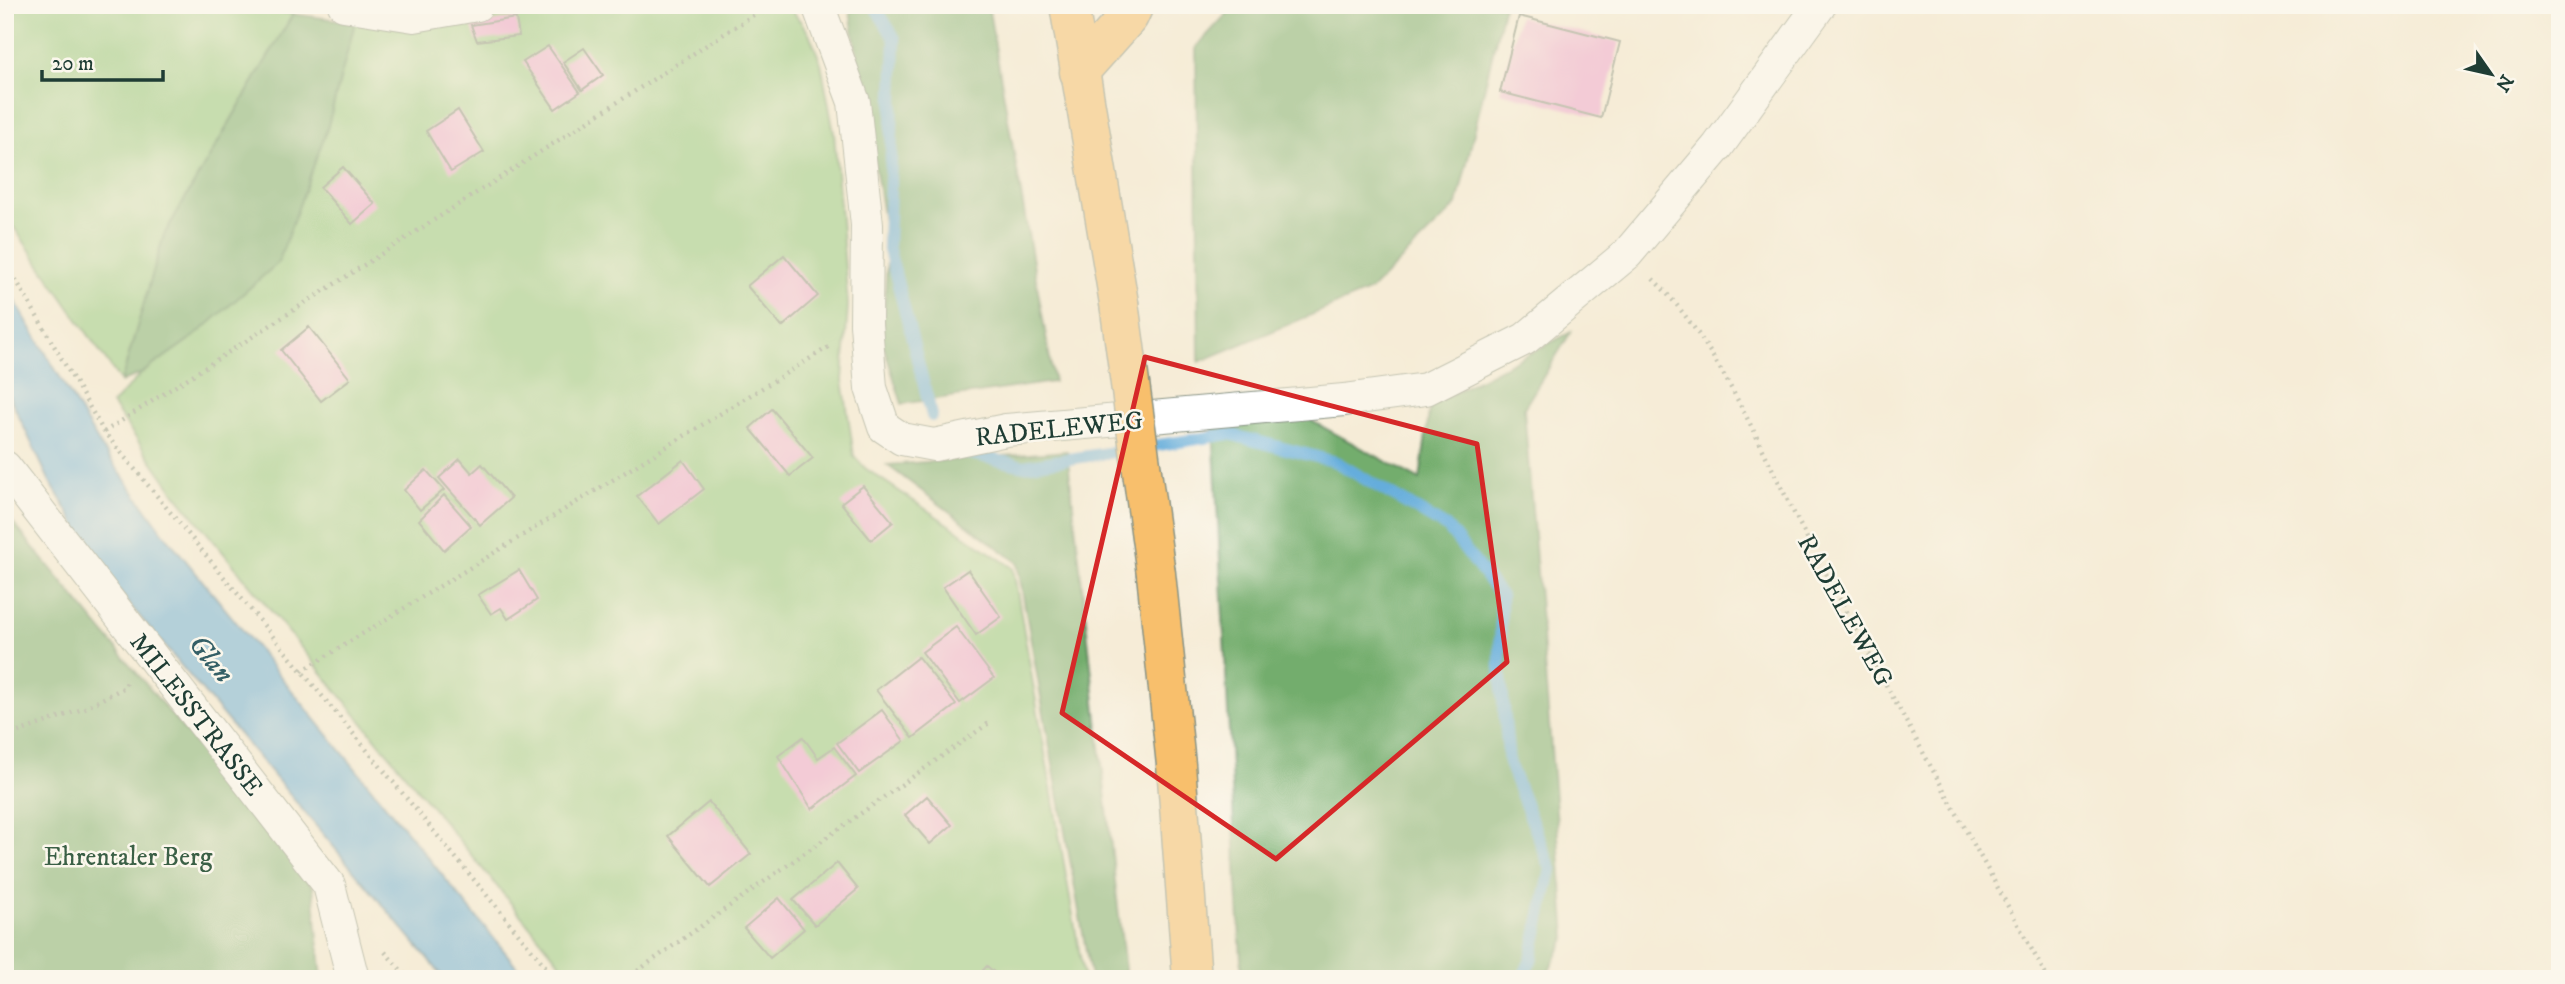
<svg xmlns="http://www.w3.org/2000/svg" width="2565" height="984" viewBox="0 0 2565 984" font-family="'IM FELL DW Pica',serif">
  <rect width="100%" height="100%" fill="#fbf7ec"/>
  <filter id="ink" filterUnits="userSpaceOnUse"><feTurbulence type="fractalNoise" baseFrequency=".0143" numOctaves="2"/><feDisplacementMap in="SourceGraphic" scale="14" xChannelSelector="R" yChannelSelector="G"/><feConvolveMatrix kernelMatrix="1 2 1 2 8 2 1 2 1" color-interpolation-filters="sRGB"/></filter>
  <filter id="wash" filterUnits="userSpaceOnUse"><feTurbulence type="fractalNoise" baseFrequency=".00686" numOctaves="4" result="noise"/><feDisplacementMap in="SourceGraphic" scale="28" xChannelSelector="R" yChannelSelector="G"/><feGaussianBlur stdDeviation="1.57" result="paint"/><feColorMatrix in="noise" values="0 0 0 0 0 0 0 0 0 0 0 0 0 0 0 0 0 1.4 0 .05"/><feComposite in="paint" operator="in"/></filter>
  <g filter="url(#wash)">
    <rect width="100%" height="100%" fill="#f6ecd7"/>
    <path fill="#8fc97e" stroke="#578359" stroke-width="2" d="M5,5H241L293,14L164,235L121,382L11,223L5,208Z
      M540,5H788L809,33L821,63L834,133L848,305L843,380L854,456L865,468L1013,568L1084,979H573L176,495L112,404L142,373L197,334L327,129L355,22L429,26Z"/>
    <path fill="#73ad6d" stroke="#497550" stroke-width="2" d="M849,5H988L1054,382L902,404L882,341L888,246Z
      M1235,5H1504L1457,205L1371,290L1199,362L1196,47Z
      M293,14L355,22L327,129L278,263L197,334L142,373L121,382L164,235Z
      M1571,332L1524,408L1566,937L1545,979H1242L1213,427L1301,415L1420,480L1430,405Z
      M1067,451L1126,979H1091L1017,562L887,465Z
      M5,513L313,887L322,979H5Z"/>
    <path fill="#65addc" stroke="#427588" stroke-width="2" d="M5,284L100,445L165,535L527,979H445L109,580L49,480L5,387Z"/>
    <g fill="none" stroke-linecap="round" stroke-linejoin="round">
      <path stroke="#65addc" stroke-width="12" d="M874,5L895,39L888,246L932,416
        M957,451L1024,466L1229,434L1336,462L1448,528L1501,596L1500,667L1509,763L1551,869L1531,960L1522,979"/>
    </g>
    <g id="blocks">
      <path fill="#efa3d4" d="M1519,16L1620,42L1601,118L1500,92Z
        M516,18L519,36L477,41L471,25Z
        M548,46L580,92L555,109L523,62Z
        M584,48L603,75L582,90L563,62Z
        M458,110L484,152L451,172L426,131Z
        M343,167L375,204L352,224L320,187Z
        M784,255L818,296L782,327L747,286Z
        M309,327L350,379L321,401L281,350Z
        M772,409L813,458L790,476L750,428Z
        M460,459L472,473L482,464L511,498L480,525L439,478Z
        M683,460L704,489L659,524L637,496Z
        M426,470L444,490L420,510L404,490Z
        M863,486L893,522L871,540L841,503Z
        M444,495L471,526L444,550L419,520Z
        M519,570L537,600L508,619L501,608L491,614L478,595Z
        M968,570L1001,617L976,635L943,587Z
        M956,627L994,678L960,703L922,652Z
        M918,657L956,705L913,738L876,690Z
        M882,710L904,741L859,773L837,743Z
        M803,737L818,758L834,747L856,776L812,809L778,756Z
        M927,796L952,825L930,844L905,815Z
        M709,802L751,854L710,887L668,836Z
        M837,863L858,889L815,925L793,900Z
        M779,898L804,929L770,958L744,928Z
        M987,966L1002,979H975Z"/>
    </g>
  </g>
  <g filter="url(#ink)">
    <use href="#blocks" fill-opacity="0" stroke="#8a9486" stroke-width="2"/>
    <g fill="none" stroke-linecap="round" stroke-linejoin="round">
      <defs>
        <path id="street" d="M344,5L414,16L477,5
          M818,5L854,102L867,225L866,324L871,388L884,427L902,439L934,445L1006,430L1344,400L1426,389L1525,339L1627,254L1718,146L1820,5
          M5,467L329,885L353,979"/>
        <path id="highway" d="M1069,5L1119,303
          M1079,72L1129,16L1134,5
          M1156,574L1176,765L1192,979"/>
      </defs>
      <use href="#street" stroke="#8a9486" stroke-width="34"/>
      <use href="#highway" stroke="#8a9486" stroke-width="41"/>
      <path stroke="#8a9486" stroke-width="4.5" stroke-dasharray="2 5" stroke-linecap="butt" d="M5,261L104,432L556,979
        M1653,279C1721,345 1764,458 1809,542C1887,689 1968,833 2048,979
        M104,432L769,5
        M302,671L832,345
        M5,737L85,708L125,687L127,682
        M385,952L409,979
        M626,979L989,723"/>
      <use href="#street" stroke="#fff" stroke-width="32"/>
      <use href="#highway" stroke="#f8bf6c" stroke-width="38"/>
      <defs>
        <path id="highway-bridge" d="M1119,303L1156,574"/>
      </defs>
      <use href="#highway-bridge" stroke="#8a9486" stroke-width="41" stroke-linecap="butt"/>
      <use href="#highway-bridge" stroke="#f8bf6c" stroke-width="38"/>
    </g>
  </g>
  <path d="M0 0H2565V984H0ZM1145,357L1477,444L1507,662L1276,859L1062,713Z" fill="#f6ecd7" fill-opacity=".55" fill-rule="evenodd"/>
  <path fill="none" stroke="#d62828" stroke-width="5" stroke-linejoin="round" d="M1145,357L1477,444L1507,662L1276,859L1062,713Z"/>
  <g text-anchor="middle" stroke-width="5" stroke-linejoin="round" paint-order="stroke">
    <g font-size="26" fill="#1f3d34" stroke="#fbf7ec">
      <text transform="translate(1059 428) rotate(-6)" y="9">RADELEWEG</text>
      <text transform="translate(1846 610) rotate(61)" y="9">RADELEWEG</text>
      <text transform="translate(197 714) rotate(52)" y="9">MILESSTRASSE</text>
    </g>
    <g font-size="26" fill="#3b6046" stroke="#fbf7ec">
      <text x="128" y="865">Ehrentaler Berg</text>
    </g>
    <g font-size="28" font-style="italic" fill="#345f66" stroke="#fbf7ec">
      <text transform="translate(212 658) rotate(50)" y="10">Glan</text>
    </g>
  </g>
  <rect width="2565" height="984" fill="none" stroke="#fbf7ec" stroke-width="28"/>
  <g transform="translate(2491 74) rotate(124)" stroke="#fbf7ec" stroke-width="5" paint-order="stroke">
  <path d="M0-5L12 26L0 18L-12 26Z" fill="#1f3d34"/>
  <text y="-10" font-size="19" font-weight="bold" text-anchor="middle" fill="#1f3d34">N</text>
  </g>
  <path d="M42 70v10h121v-10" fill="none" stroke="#1f3d34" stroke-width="3.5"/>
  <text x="52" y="70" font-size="21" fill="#1f3d34" stroke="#fbf7ec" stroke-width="5" paint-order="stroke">20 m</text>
</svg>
